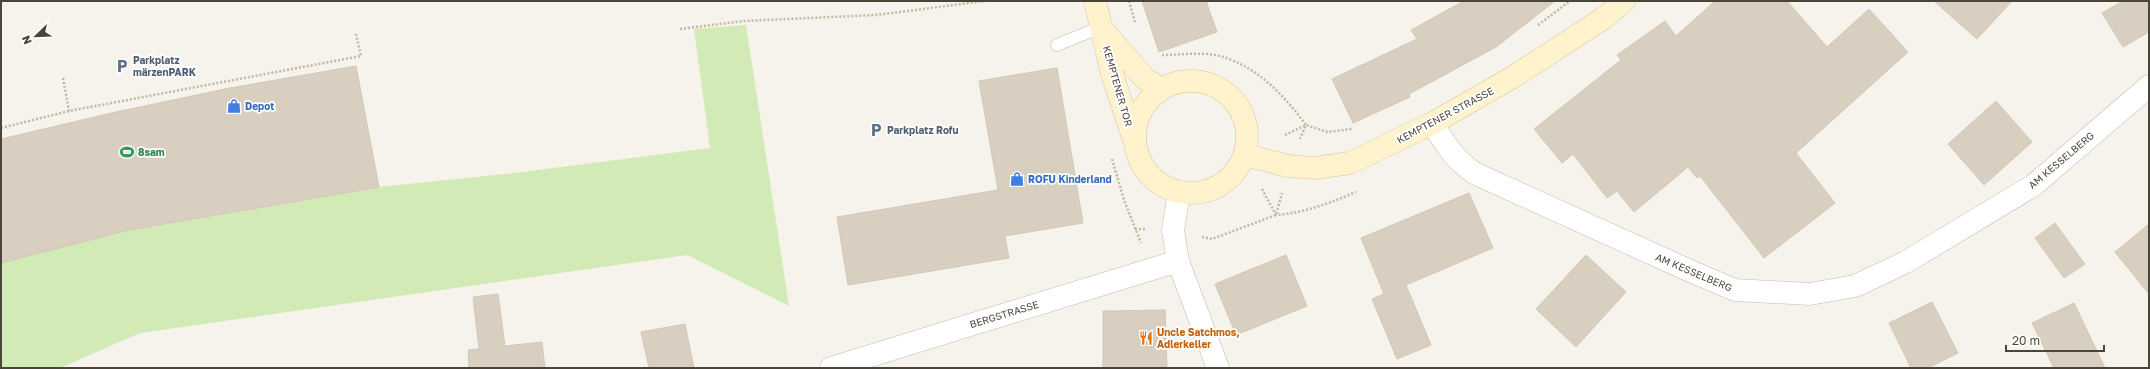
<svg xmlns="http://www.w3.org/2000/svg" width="2150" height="369" viewBox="0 0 2150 369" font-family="'Golos Text',sans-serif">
  <rect width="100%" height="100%" fill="#f6f3ec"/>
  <path fill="#d2eab5" d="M746,25L789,306L687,255L140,333L60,368H1V263L129,230L379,187L514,173L710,148L694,29Z"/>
  <path fill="#d8cfc1" stroke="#d3c7b4" d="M1142,1H1206L1217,32L1159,52Z
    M1464,1H1555L1496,47L1409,94L1410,97L1353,123L1332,79L1417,39L1411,30Z
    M1715,1H1787L1827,47L1869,9L1908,52L1796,153L1835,203L1764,258L1700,176L1697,178L1688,167L1634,212L1617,191L1607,198L1573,154L1562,163L1534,129L1621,60L1617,55L1665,21L1676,36Z
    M1934,1H2012L1977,39Z
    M2123,1H2149V32L2123,47L2102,13Z
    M356,66L379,187L129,230L1,263V139L116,112L230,88Z
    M1057,68L1083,223L1005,236L1009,258L848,285L837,217L998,190L979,81Z
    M1996,101L2032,142L1984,185L1948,144Z
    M1469,193L1493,248L1406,285L1431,345L1397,359L1372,299L1384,294L1361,238Z
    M2055,223L2085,264L2064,278L2035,238Z
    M2149,224V294L2115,252Z
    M1286,255L1307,306L1236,335L1215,284Z
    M1586,255L1626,292L1576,347L1536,309Z
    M498,294L505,346L542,342L545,368H469L468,350L479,349L473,297Z
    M1932,302L1958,353L1928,368H1911L1889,323Z
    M2074,303L2105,368H2054L2032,323Z
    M1165,310L1167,368H1103V311Z
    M685,324L694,368H649L641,332Z"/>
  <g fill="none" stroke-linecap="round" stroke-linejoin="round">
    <defs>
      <path id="lane" d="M1057,45L1101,27"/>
      <path id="street" d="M1433,123C1444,144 1455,159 1474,173L1688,270L1735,290L1810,294L1855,286L1906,262L2034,185L2149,86
        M1179,192L1173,230L1178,261L1218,368
        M831,368L1178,261"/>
      <path id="secondary" d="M1095,1L1112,74L1134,140
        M1104,31L1144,78L1161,89
        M1135 137a56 56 0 1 1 112 0a56 56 0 1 1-112 0Z
        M1245,155L1288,166L1315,168L1350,163L1433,123L1513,77L1604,18L1624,1"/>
    </defs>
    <use href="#lane" stroke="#c2bbae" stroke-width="13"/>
    <use href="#street" stroke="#c2bbae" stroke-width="23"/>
    <use href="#secondary" stroke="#d6c79b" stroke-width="23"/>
    <path stroke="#c4b79f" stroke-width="2.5" stroke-dasharray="2 2" stroke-linecap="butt" d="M1129,1L1135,22
      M1538,25L1570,1
      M680,29L744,21L875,15L985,1
      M1162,55C1179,55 1197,52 1215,55C1254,63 1283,94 1306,125L1300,139
      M63,78L69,111
      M1,128L69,111L361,56L356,34
      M1285,135L1306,125L1327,132L1352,129
      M1112,159L1124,200L1141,243
      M1262,189L1276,215C1304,213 1330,203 1356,192
      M1135,229H1146
      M1202,237L1212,239L1276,215L1282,193"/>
    <use href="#lane" stroke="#fff" stroke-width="12"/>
    <use href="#street" stroke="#fff" stroke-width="22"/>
    <use href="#secondary" stroke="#fff3cd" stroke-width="22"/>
  </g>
  <defs>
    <symbol id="parking-bare" viewBox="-9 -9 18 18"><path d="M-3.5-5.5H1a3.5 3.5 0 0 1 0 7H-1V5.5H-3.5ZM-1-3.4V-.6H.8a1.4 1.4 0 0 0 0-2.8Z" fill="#5c6f8a" stroke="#fff" stroke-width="2.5" paint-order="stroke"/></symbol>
    <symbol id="shop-bare" viewBox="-9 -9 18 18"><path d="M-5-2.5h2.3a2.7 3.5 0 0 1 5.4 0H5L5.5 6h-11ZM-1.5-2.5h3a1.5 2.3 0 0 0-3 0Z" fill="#3f7fe0" stroke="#fff" stroke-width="2.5" paint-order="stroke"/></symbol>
    <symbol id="stadium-bare" viewBox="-9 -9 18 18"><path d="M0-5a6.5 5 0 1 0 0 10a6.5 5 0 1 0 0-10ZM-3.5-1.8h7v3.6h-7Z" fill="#2e9e5b" stroke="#fff" stroke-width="2.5" paint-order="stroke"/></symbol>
    <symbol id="restaurant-bare" viewBox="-9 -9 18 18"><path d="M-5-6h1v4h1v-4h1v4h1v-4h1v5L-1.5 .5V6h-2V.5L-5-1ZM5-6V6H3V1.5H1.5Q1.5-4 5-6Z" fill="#e8710a" stroke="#fff" stroke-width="2.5" paint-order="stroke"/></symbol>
  </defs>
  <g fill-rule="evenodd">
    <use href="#parking-bare" x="112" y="56" width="20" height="20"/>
    <use href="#shop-bare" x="224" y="96" width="20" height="20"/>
    <use href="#parking-bare" x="866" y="120" width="20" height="20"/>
    <use href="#stadium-bare" x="117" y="142" width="20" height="20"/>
    <use href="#shop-bare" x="1007" y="169" width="20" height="20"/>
    <use href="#restaurant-bare" x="1136" y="328" width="20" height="20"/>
  </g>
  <g text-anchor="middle" stroke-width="3.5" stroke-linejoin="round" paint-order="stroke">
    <g font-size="10" font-weight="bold" fill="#4e5e75" stroke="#fff" text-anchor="start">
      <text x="133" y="64">Parkplatz<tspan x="133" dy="12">märzenPARK</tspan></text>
      <text x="887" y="134">Parkplatz Rofu</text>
    </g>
    <g font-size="10" fill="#4b4439" stroke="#fff">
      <text transform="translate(1118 86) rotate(74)" y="4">KEMPTENER TOR</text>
      <text transform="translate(1445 115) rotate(-28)" y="4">KEMPTENER STRASSE</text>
      <text transform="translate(2061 160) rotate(-40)" y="4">AM KESSELBERG</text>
      <text transform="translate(1694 272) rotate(23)" y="4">AM KESSELBERG</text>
      <text transform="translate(1004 314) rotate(-17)" y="4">BERGSTRASSE</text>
    </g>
    <g font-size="10" font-weight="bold" fill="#366cbe" stroke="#fff" text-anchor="start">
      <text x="245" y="110">Depot</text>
      <text x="1028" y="183">ROFU Kinderland</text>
    </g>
    <g font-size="10" font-weight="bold" fill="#27864d" stroke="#fff" text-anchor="start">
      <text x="138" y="156">8sam</text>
    </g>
    <g font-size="10" font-weight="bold" fill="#c56008" stroke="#fff" text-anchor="start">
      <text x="1157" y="336">Uncle Satchmos,<tspan x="1157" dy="12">Adlerkeller</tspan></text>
    </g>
  </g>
  <rect width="2150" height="369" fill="none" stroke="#4b4439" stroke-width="4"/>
  <g transform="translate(36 36) rotate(247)" stroke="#ffffff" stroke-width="3" paint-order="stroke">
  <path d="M0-3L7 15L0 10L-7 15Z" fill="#4b4439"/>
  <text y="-6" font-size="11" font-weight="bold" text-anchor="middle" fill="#4b4439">N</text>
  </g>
  <path d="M2006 345v6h98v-6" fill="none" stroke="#4b4439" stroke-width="2"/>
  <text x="2012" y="345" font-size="12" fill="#4b4439" stroke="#ffffff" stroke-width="3" paint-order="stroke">20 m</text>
</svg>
